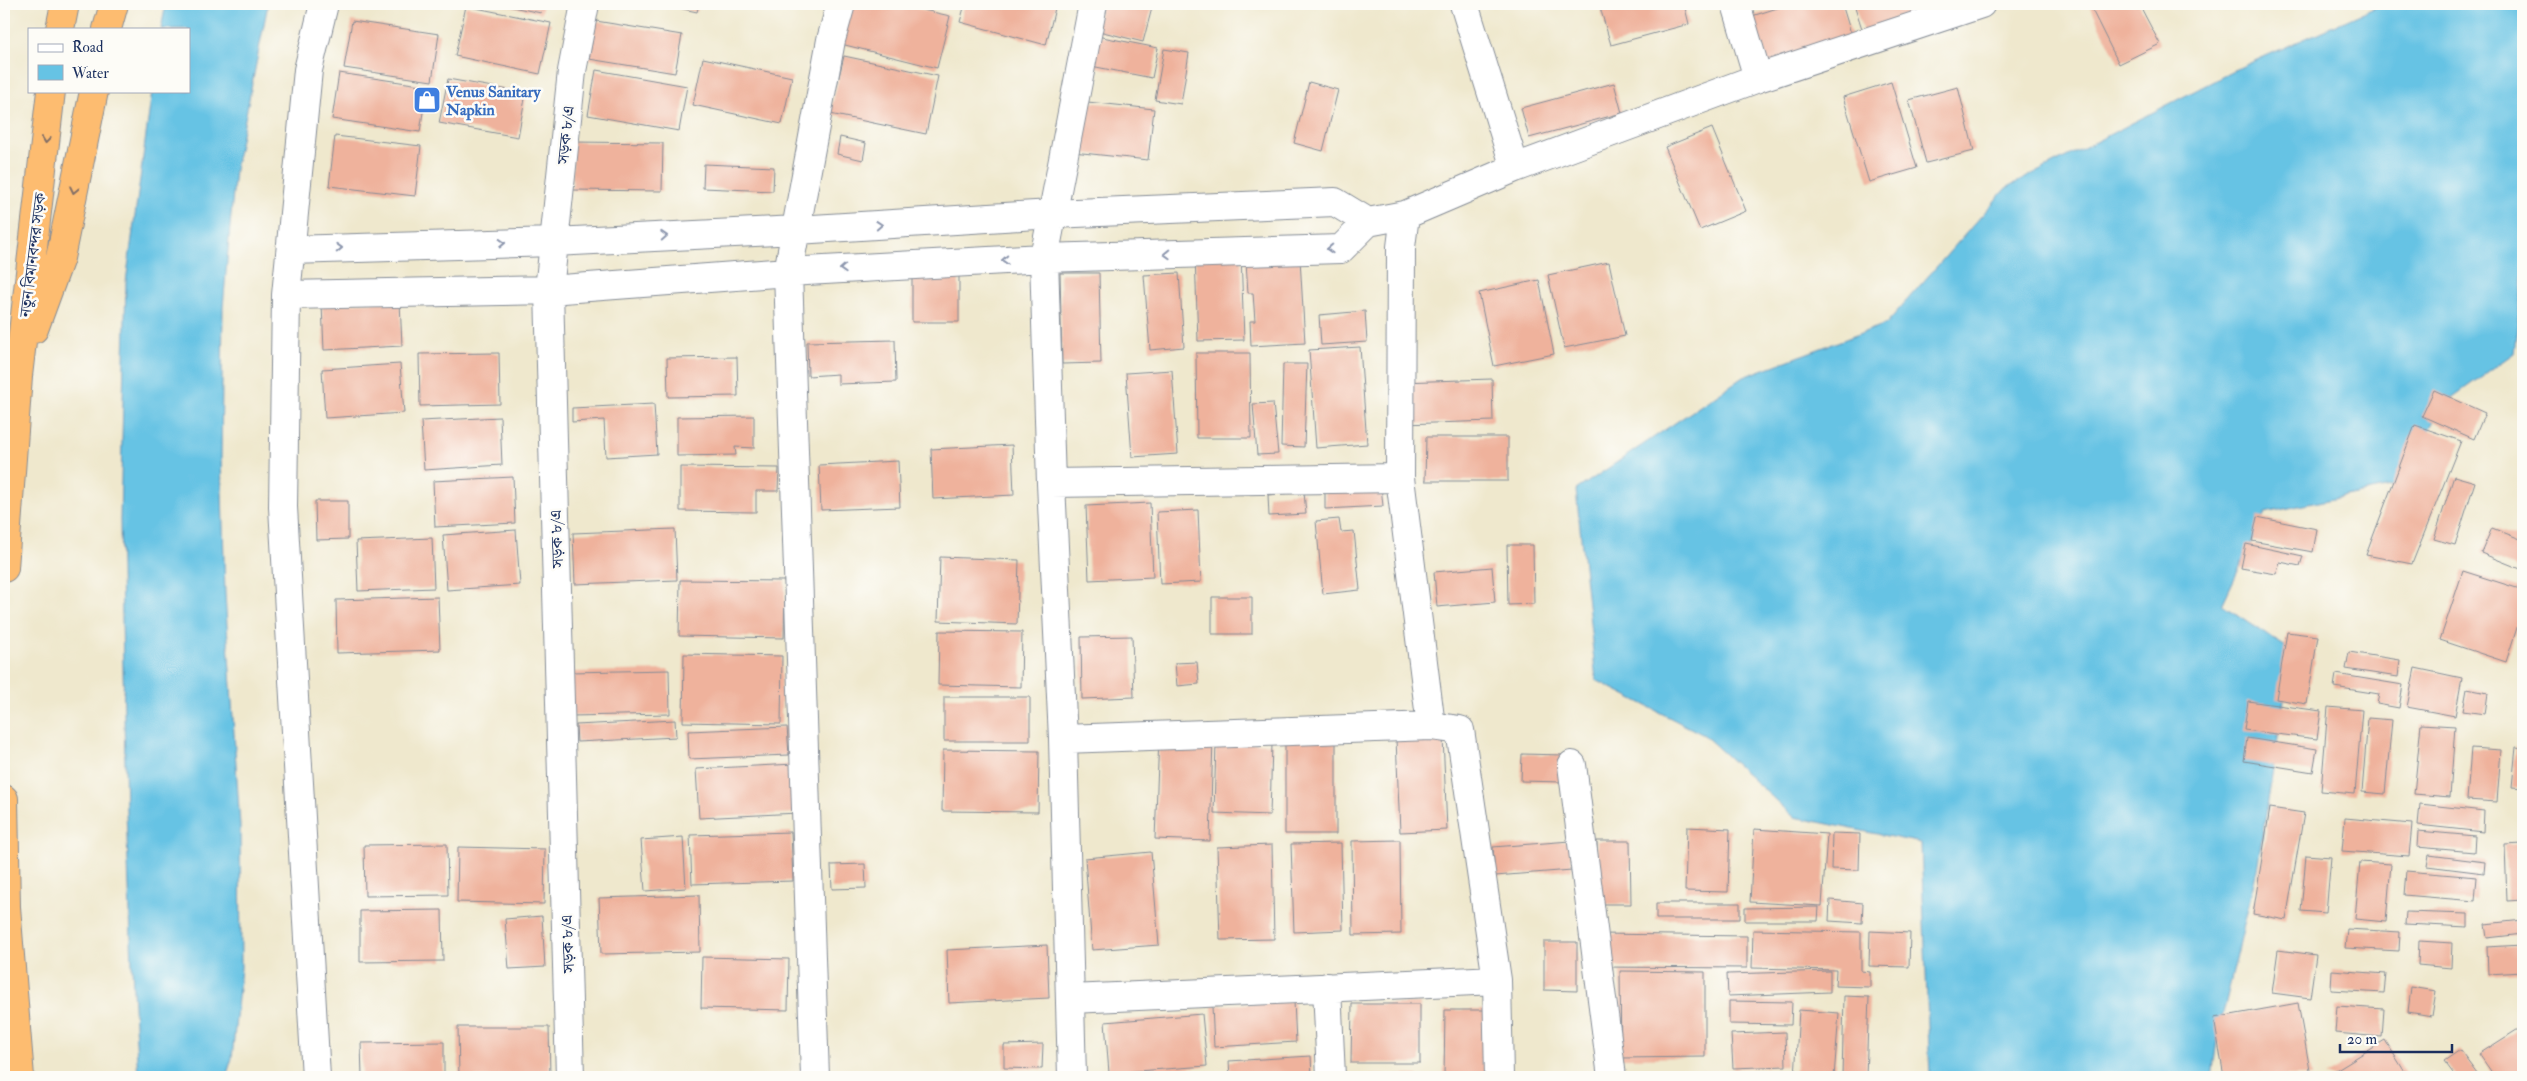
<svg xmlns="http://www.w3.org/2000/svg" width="2527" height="1081" viewBox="0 0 2527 1081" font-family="'IM FELL Double Pica','Noto Serif Bengali',serif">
  <rect width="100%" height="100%" fill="#fdfcf7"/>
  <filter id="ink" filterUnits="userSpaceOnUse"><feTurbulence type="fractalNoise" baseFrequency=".02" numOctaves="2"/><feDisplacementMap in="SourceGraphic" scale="10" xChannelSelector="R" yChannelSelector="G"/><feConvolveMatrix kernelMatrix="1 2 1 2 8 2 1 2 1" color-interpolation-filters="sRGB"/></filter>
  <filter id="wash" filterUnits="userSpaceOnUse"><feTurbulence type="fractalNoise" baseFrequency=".0096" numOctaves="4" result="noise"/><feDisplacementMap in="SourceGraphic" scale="20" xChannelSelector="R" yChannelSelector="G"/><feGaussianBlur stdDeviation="1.12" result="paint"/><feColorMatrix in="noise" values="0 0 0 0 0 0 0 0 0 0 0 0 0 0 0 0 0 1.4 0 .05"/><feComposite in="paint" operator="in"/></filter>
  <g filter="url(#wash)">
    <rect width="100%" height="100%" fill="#efe8cd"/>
    <path fill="#66c3e4" stroke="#4079a1" d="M166,4H268L235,169L223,307L221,457L225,594L240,826L241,968L232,1058L226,1077H138L133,989L126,812L120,520L126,282L152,91H189V29H161Z
      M2383,4H2523V277L2514,353L2443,404L2399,485L2265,513L2222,605L2292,651L2257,869L2217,1040L2212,1077H1930L1921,843L1794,817L1704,735L1596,680L1576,490L1743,377L1886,324L2006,188L2241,67Z"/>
    <g id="blocks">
      <path fill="#efb29c" d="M498,4H543L541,13Z
        M661,4H699L697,12Z
        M842,4H897L950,16L937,68L833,42Z
        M965,4H1056L1046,45L960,22Z
        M1102,4H1153L1143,42L1095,30Z
        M1599,4H1684L1689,24L1611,45Z
        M1790,4H1842L1853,40L1769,66L1752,16Z
        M1854,4H1947L1865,38Z
        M2089,4H2139L2160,44L2119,64Z
        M466,6L551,23L540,74L455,56Z
        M352,21L439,34L432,81L344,68Z
        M596,21L682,35L675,73L589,59Z
        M1097,36L1158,48L1152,78L1091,66Z
        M1164,49L1189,53L1181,104L1155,100Z
        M844,56L938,76L926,134L830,114Z
        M703,58L792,77L782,124L693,105Z
        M596,70L687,86L679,131L588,115Z
        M339,73L427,86L420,132L332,119Z
        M448,79L526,93L518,137L439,123Z
        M1309,82L1338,90L1323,151L1294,143Z
        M1891,82L1917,168L1869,182L1843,97Z
        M1614,83L1622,113L1529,138L1521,108Z
        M1958,87L1974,151L1926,163L1909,100Z
        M1078,101L1154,109L1148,160L1073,152Z
        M1712,128L1746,211L1700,230L1665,147Z
        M335,136L421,146L415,196L329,186Z
        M840,137L866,143L863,160L837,154Z
        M573,142L663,143L662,191L572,190Z
        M704,164L774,167L773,191L703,188Z
        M1241,254L1244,340L1198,341L1195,256Z
        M1300,259L1305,343L1251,346L1250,321H1255L1253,293H1248L1246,262Z
        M1609,262L1625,336L1564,348L1548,275Z
        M912,270H959V322H912Z
        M1060,273H1099L1101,363L1062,364Z
        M1179,273L1184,347L1150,350L1144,275Z
        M1539,280L1554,354L1494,366L1479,293Z
        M400,301L402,346L324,350L322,305Z
        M1365,311L1367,342L1321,345L1319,315Z
        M895,340L896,382L838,384V374L808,376L807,342Z
        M1360,347L1367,444L1316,448L1309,350Z
        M499,353L500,404L420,406L419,354Z
        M1196,353H1250L1251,438H1197Z
        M737,357L738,396L668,397L667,358Z
        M400,364L404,413L325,418L322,369Z
        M1283,364H1307L1304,447L1281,446Z
        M1172,370L1178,454L1132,457L1126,373Z
        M1492,379L1493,421L1403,424L1401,382Z
        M2434,390L2485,413L2474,439L2422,416Z
        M1273,403L1278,454L1257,455L1253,404Z
        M654,404L657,454L606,457L604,420L572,422V408Z
        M754,416V448L735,447L736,455L677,456V417Z
        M500,417L502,465L424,470L421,421Z
        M2415,425L2461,441L2412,564L2366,555Z
        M1426,437H1508V481H1425Z
        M1012,445L1014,495L933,499L931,449Z
        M898,461L900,507L821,510L819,465Z
        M680,467L779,468L778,491H756V512L680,511Z
        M2454,476L2475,482L2455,545L2434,539Z
        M513,477L515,523L435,527L433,481Z
        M1381,486L1383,506L1325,509V489Z
        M1304,492L1306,514L1269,516L1268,495Z
        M315,501H348V539L316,540Z
        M1150,503L1153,577L1089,580L1086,506Z
        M1198,510L1201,582L1160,584L1157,512Z
        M2257,517L2317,529L2313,552L2252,541Z
        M1339,519L1341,532L1354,531L1360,590L1323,594L1316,521Z
        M2492,528L2523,540V570L2481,553Z
        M675,529L677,580L575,584L573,533Z
        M516,530L520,585L447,590L443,535Z
        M432,538L434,588L358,591L356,541Z
        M2246,544L2303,556L2300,566L2280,562L2276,574L2241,568Z
        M1507,545H1533L1534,604L1508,605Z
        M940,557L1019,560L1017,624L938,621Z
        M1492,567L1495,602L1437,607L1434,572Z
        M2463,571L2523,590V609L2506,662L2440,640Z
        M680,580L785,581L784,638L679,636Z
        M438,597L440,650L337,653L336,600Z
        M1212,597H1252V634H1212Z
        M939,631L1022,632L1021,687L938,685Z
        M2287,632L2318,636L2307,704L2276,699Z
        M1132,636L1134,697L1082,699L1081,637Z
        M2349,652L2400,660L2398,677L2346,669Z
        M684,654L782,656L781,724L683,722Z
        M1197,662L1199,684L1177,686L1175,663Z
        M2415,668L2462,678L2455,716L2407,707Z
        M669,670L670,714L571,716L570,672Z
        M2336,674L2403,685L2399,708L2377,704L2379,694L2334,687Z
        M2467,689L2488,693L2485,714L2463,711Z
        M944,697H1030V741H944Z
        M2248,701L2321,711L2317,739L2244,730Z
        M2328,707L2362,710L2355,794L2321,791Z
        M2368,718L2392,720L2385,794L2362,792Z
        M675,720L676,737L577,742L576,725Z
        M2421,724L2455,726L2450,797L2414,794Z
        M787,727L789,755L689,759L688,731Z
        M1159,737L1213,739L1210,841L1155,839Z
        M1443,737L1447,830L1400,832L1396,739Z
        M2247,738L2317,749L2313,772L2244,761Z
        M1285,739H1336V834H1285Z
        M1216,742L1272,744L1270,815L1214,813Z
        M2516,747L2523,748V788L2512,787Z
        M2471,748L2501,750L2497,802L2467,800Z
        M943,750L1039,751L1038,812L942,811Z
        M1522,754L1563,755V782L1521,781Z
        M795,764L798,813L699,818L696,769Z
        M2420,804L2484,811L2483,832L2418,825Z
        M2270,808L2304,813L2286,920L2253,914Z
        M2345,818L2412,824L2409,856L2342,851Z
        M1687,827L1730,829L1728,892L1685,891Z
        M1754,829L1827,834L1822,906L1750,902Z
        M2418,831L2475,836L2474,852L2417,847Z
        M791,832L793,881L692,884L690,835Z
        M1832,833L1860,834L1859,870L1831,869Z
        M683,837L686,888L645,891L641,840Z
        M1400,840L1401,934L1353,935L1352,841Z
        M1570,841L1572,870L1495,876L1493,847Z
        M1597,841H1630L1631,904H1597Z
        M1341,843L1343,930L1294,932L1291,844Z
        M447,844L448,895L365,896L364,845Z
        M2523,844V900L2507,901L2505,845Z
        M1272,845L1274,939L1220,940L1217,847Z
        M458,847L545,849L544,904L457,902Z
        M1151,852L1159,945L1092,950L1085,858Z
        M2306,855L2331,857L2326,913L2301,911Z
        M2429,855L2485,862L2484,873L2427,866Z
        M2360,862L2391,864L2386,922L2355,919Z
        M865,864L866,888L832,889L831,865Z
        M2406,871L2477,877L2475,901L2404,895Z
        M699,895L700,952L601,954L599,898Z
        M1830,900L1863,903L1862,923L1829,921Z
        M1656,903H1740V919H1656Z
        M1819,907L1818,921H1745V908Z
        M442,910L443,961L360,962V911Z
        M2406,912L2468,914V927L2405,924Z
        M542,916L545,967L509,969L505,919Z
        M2523,920V934L2487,938L2485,924Z
        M2347,929L2400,932L2399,951L2345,948Z
        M1753,930L1861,932V971L1870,972V987L1835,986L1836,970L1752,968Z
        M1870,931L1910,933L1909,967L1869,966Z
        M1600,934L1747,936V968L1599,967Z
        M2419,941L2452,943L2451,968L2418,965Z
        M1544,942H1577V991L1544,990Z
        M1047,945L1049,998L949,1003L947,950Z
        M2522,945L2523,972L2488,974L2487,947Z
        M2278,950L2316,955L2310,998L2272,993Z
        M702,957L789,959L788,1010L701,1008Z
        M2332,970L2386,974L2384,993L2331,990Z
        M1620,971L1705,972V1057L1621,1058Z
        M1830,971V992L1728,996L1727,974Z
        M2411,987L2436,991L2432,1016L2408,1012Z
        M1844,996L1869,997L1866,1077H1842Z
        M1294,1001L1296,1042L1214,1047L1212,1006Z
        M1729,1001L1792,1002L1791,1025L1729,1024Z
        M2298,1003L2311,1076L2224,1077L2214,1018Z
        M1352,1004H1420V1063H1351Z
        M2337,1006L2384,1009L2382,1037L2335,1033Z
        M1445,1010H1505V1077H1444Z
        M1799,1010L1839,1013L1834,1077H1795Z
        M1202,1014L1207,1066L1109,1073L1105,1022Z
        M2523,1026V1077H2495L2479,1054Z
        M458,1027H549L550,1077H459Z
        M1785,1032L1786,1066L1733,1068L1731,1034Z
        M2385,1040L2408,1077H2324Z
        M444,1042V1077H362L361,1043Z
        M1043,1044L1042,1069L1004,1068V1045Z
        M2460,1050L2480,1077H2456L2444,1061Z
        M1311,1056L1312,1077H1230L1229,1061Z
        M1357,1075H1418V1077H1357Z"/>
    </g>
  </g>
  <g filter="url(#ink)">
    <use href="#blocks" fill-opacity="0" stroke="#858c96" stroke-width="1"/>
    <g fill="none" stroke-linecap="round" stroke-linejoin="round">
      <defs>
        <path id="minor" d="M1464,4L1515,168
          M1736,4L1758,78
          M1405,215L1401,247L1400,478L1431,726L1460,730L1497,980L1499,1077
          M291,250L554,242L797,230L1052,214L1335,202L1368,222
          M286,295L549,290L788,272L1044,258L1341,249L1368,222L1405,215L1515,168L1758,78L1981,4
          M1051,483L1400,478
          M1063,739L1431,726
          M1572,765L1612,1077
          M1327,987L1331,1077
          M1071,999L1497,980
          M316,1077L283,507L286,295L308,70L324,4
          M570,1077L549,290L572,71L585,4
          M815,1077L788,272L831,40L841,4
          M1072,1077L1063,739L1051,483L1044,258L1093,4"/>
        <path id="highway" d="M60,29L65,4
          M107,29L114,4
          M34,329L60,258L94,91
          M4,568L18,376L51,91
          M4,799L6,907L20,1077"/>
      </defs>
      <use href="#minor" stroke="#858c96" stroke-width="30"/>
      <use href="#highway" stroke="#858c96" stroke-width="30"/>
      <use href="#minor" stroke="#fff" stroke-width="28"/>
      <use href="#highway" stroke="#fdbc70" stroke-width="28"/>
    </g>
    <defs><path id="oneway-chevron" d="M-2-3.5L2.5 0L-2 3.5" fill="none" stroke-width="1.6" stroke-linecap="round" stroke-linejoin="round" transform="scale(1.25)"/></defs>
    <g stroke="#816e66">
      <use href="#oneway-chevron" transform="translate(46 140) rotate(96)"/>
      <use href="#oneway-chevron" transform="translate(74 190) rotate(102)"/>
    </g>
    <g stroke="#8d97ae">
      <use href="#oneway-chevron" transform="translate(879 225) rotate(-4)"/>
      <use href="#oneway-chevron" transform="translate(664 236) rotate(-3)"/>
      <use href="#oneway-chevron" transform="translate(502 243) rotate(-2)"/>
      <use href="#oneway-chevron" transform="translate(339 248) rotate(-2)"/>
      <use href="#oneway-chevron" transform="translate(1330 249) rotate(178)"/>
      <use href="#oneway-chevron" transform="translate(1167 254) rotate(178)"/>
      <use href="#oneway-chevron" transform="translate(1005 260) rotate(177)"/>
      <use href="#oneway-chevron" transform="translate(843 269) rotate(177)"/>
    </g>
  </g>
  <defs>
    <symbol id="shop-square" viewBox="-11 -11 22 22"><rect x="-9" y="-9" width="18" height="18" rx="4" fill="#3f7fe0" stroke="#fdfcf7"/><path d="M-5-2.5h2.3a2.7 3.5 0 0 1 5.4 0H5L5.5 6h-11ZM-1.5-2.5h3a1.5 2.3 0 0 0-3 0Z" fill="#fff"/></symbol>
  </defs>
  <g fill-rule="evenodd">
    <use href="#shop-square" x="411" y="84" width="32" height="32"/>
  </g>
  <g text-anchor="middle" stroke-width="5" stroke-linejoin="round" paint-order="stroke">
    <g font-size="16" font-weight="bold" fill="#366cbe" stroke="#fdfcf7" text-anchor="start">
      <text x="446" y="97">Venus Sanitary<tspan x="446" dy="18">Napkin</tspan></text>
    </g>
    <g font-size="16" fill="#1b2f5e" stroke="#fdfcf7">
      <text transform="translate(565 135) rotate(-84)" y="6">সড়ক ৮/এ</text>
      <text transform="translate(32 255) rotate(-83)" y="6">নতুন বিমানবন্দর সড়ক</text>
      <text transform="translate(556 539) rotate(-92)" y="6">সড়ক ৮/এ</text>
      <text transform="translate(567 944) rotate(-92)" y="6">সড়ক ৮/এ</text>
    </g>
  </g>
  <rect width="2527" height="1081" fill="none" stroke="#fdfcf7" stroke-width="20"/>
  <rect x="28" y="28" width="162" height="65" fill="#fdfcf7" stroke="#a3aaba"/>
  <rect x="38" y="44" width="25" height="8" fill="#ffffff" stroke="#a3aaba"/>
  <text x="72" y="52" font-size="15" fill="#1b2f5e">Road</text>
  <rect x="38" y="65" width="25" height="15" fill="#66c3e4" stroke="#a3aaba"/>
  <text x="72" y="78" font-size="15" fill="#1b2f5e">Water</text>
  <path d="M2340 1044v8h112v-8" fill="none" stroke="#1b2f5e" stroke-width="2.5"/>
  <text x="2347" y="1044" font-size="15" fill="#1b2f5e" stroke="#fdfcf7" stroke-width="4" paint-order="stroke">20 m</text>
</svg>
